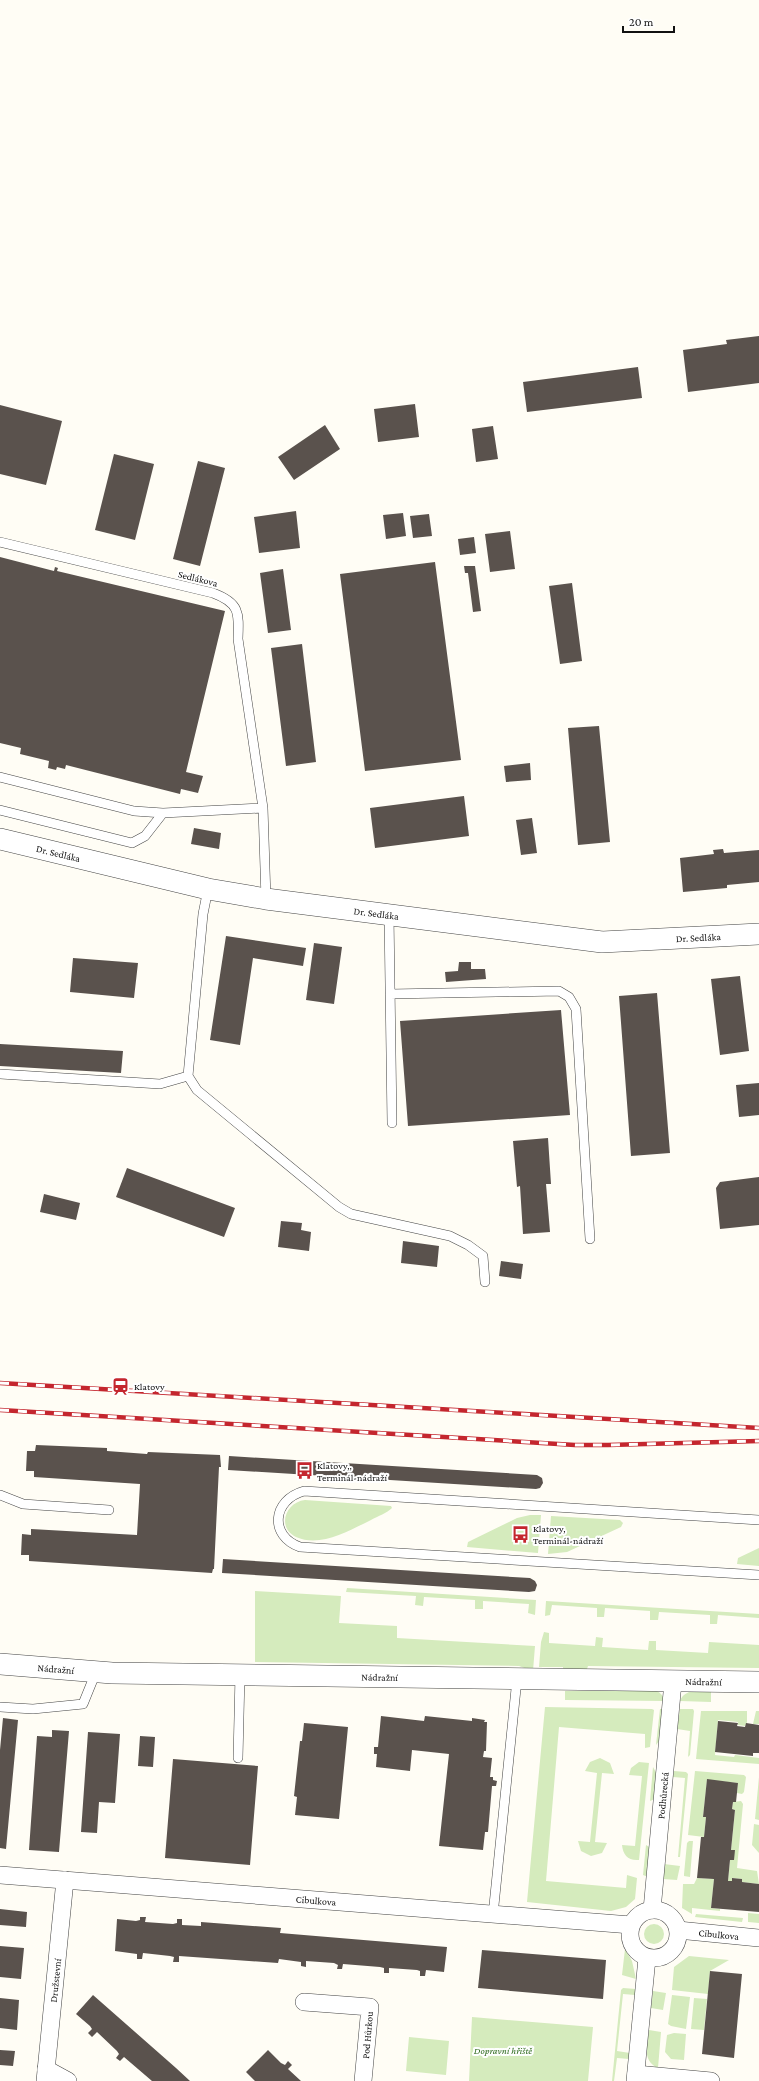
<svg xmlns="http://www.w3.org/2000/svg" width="759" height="2081" viewBox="0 0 759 2081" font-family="'Crimson Pro',serif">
  <rect width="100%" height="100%" fill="#fffdf5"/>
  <path fill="#d5ebbd" d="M305,1500L391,1506L392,1508C387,1513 378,1516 371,1520C350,1530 321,1548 296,1537C276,1527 286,1502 305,1500Z
    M530,1515H541L538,1553L467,1547L468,1542L517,1518Z
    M551,1516L620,1520L623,1523L621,1527L567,1552L548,1554Z
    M759,1548V1566L737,1564L738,1558Z
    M347,1588L536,1600L535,1615L528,1613L529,1604L483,1601V1609H475V1600L424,1597L423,1606L415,1605L416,1596L346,1592Z
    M255,1591L341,1596L339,1623L397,1626V1638L535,1646L533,1671L519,1666L255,1662Z
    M546,1601L759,1614V1618L718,1615L717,1624H710V1615L659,1612L658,1620H650V1611L605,1608L604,1617H597V1608L552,1605L550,1615L545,1616Z
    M544,1632L549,1633V1643L595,1646L596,1637L603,1638L602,1647L648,1650L649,1641H656V1650L708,1653L709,1642L759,1645V1668L588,1666L586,1672H563V1667H539L541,1642Z
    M633,1688C646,1689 660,1686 665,1701L565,1700V1691H628Z
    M711,1690V1702L680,1701C685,1688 700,1691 711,1690Z
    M545,1707L652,1709L654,1710L650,1747L645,1748V1734L559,1727L546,1881L626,1888L627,1875L637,1878L635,1899L626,1907L611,1911L527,1902Z
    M660,1709H664L659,1741L656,1745Z
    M680,1709H693L694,1711L690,1755L688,1757L690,1731L677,1729Z
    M701,1711H747V1722L745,1726L738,1725V1722L718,1720L715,1755L734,1757L735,1755L759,1758V1764L696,1759Z
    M756,1711H759V1724H753Z
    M600,1758L610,1763L614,1774L602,1773L595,1842L607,1843L602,1853L591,1856L581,1851L578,1841L590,1842L597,1773L585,1771L590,1762Z
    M639,1762L649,1763L639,1860C628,1861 623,1855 622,1845L635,1846L642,1776L629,1775L631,1768Z
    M653,1767L658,1776L655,1799L650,1801Z
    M674,1771L686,1772L688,1774L680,1857H678L685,1778L673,1777Z
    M695,1771L744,1775L746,1777L744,1792L742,1794L737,1793L738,1783L707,1780L703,1817H706L704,1837L688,1835Z
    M759,1777V1820L755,1819Z
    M741,1801L743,1804L737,1868L757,1871L759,1884L742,1882V1879L732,1878V1881H728L730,1860L735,1850H731L735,1810L732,1809L733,1802Z
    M754,1824L759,1825V1853L752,1845Z
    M689,1841H693L690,1877L684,1876V1874L687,1843Z
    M646,1845L651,1848L648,1877L643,1875Z
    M664,1864L680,1866L677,1880L663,1879Z
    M697,1878L714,1879L711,1908L720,1909V1911L692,1908V1914L682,1908L683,1884H694Z
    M748,1913L759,1914V1923L748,1922Z
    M696,1914L743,1918L742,1922L695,1917Z
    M644 1934a10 10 0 1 1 20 0a10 10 0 1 1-20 0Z
    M625,1949L632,1961L636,1979L622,1975Z
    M689,1956L729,1960L710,1971L708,1994L672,1990L674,1967Z
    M623,1988L636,1989L635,1995L623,1994L617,2051L630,2053L629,2059L617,2058L614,2081H612L621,1990Z
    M653,1991L666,1993L663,2010L651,2008Z
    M672,1995L690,1997L686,2029L671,2026L668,2024Z
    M694,1998L707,1999L704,2030L691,2029Z
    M472,2017L593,2027L588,2081H469Z
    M649,2030L661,2032L658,2068C642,2061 647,2045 649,2030Z
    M674,2033L686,2034L684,2060L671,2059L665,2052L667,2035Z
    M409,2037L449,2041L446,2075L406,2071Z"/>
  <path fill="#5a524d" d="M759,336V383L688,392L683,350L727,344L726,340Z
    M638,367L642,398L527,412L523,382Z
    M415,404L419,437L378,442L374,409Z
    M0,405L62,421L46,485L0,474Z
    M325,425L340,449L294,480L278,457Z
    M493,426L498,459L476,462L472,429Z
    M114,454L154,464L135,540L95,530Z
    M198,461L225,468L200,566L173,559Z
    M296,511L300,548L259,553L254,517Z
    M403,513L406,536L386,539L383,515Z
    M429,514L432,536L413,538L410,516Z
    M510,531L515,569L490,572L485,534Z
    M474,537L476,553L460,555L458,539Z
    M0,557L54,571L55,567L58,568L57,571L225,611L186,772L203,776L198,793L181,789L180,794L66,765L65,769L57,767L56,770L48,768L49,761L20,754L21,748L0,743Z
    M435,562L461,760L365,771L340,574Z
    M464,566H475L481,611L473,612L468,573H465Z
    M283,569L291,630L268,633L260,573Z
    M572,583L582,661L560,664L549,586Z
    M302,644L316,762L286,766L271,648Z
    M599,726L610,842L578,845L568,728Z
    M530,763L531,780L506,782L504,766Z
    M464,796L469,836L375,848L370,808Z
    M532,818L537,853L521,855L516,820Z
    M194,828L221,833L219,849L191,844Z
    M723,849L724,853L759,850V882L727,885V888L683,892L680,858L714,854L713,850Z
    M226,936L306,948L303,966L253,958L240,1045L210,1040Z
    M314,943L342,947L334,1004L306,1000Z
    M73,958L138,963L134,998L70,992Z
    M459,962H471V969H485L486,979L446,982L445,972L458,971Z
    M740,976L749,1051L720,1055L711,979Z
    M657,993L670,1153L631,1156L619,996Z
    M561,1010L570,1115L408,1126L400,1021Z
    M0,1044L123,1051L121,1073L0,1066Z
    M759,1083V1115L739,1117L736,1085Z
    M548,1138L551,1184H546L550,1232L523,1234L520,1186L517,1187L513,1141Z
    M127,1168L235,1208L224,1237L116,1197Z
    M759,1177V1225L720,1229L716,1188L720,1182Z
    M44,1194L80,1203L76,1220L40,1212Z
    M281,1221L302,1223L301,1230L311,1232L309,1251L278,1247Z
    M403,1241L439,1246L437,1267L401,1263Z
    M501,1261L523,1264L521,1279L499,1276Z
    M36,1445L107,1448V1451L147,1454L148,1452L220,1455L221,1467H219L214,1569H213L212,1573L29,1561V1555H21L22,1534L31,1535V1529L137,1535L140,1484L34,1477V1471H26L27,1451H35Z
    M229,1456L537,1475L542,1478L543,1483L540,1488L536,1489L228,1470Z
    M223,1559L530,1578L535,1581L537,1585L535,1591L529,1592L222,1573Z
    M381,1716L424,1721L425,1716L472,1721V1718L485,1720L484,1722H487L486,1751H484L483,1757L492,1758L490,1777H493V1780L497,1781L496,1786H492L488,1832H485L483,1850L439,1846L449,1754L412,1750L410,1771L376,1767L377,1754H374V1747H378Z
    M3,1718L18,1720L6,1849L0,1848V1750Z
    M718,1721L738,1723L737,1726L745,1727L746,1723L759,1725V1753H753V1756L715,1752Z
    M304,1723L348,1727L339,1819L295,1815L297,1797L294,1796L300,1741H302Z
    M52,1730L69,1731L59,1852L29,1850L37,1736L52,1737Z
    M88,1732L120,1734L115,1803L99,1802L97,1833L81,1832Z
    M140,1736L155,1737L153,1767L138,1766Z
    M173,1759L258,1766L250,1865L165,1858Z
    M707,1779L738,1783L736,1802H733L732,1809L735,1810L731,1850H735L734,1860H730L728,1881H732V1878L742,1879V1882L759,1884V1912L711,1908L714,1879L697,1878L701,1837H704L706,1817H703Z
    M0,1909L27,1912L26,1927L0,1925Z
    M140,1917H146L145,1922L173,1924L177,1923V1919H182V1925L201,1926V1922L281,1928L280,1933L447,1947L444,1972L426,1970L425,1976H420V1971L417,1970L389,1968V1973H384V1968L380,1967L343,1964L342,1969H337L338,1965L334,1963L306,1961V1967L301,1966V1962L279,1959L278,1963L179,1956V1962H173L174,1957L170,1956L143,1953L142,1959H137V1954L115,1951L117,1919L136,1921L140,1920Z
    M0,1946L24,1948L21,1979L0,1977Z
    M482,1950L606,1960L603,1999L478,1988Z
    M710,1971L742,1974L734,2058L702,2054Z
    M93,1995L176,2068L190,2081H152L124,2057L120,2061L116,2058L119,2054L117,2051L97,2032L92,2037L88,2033L92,2029L90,2026L76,2014Z
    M0,1998L19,2000L17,2030L0,2028Z
    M0,2050L15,2051L13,2066L0,2065Z
    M268,2050L281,2063L285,2065L288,2061L292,2065L288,2069L301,2081H255L246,2072Z"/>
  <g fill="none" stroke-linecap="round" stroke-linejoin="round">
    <defs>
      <path id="service" d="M0,542L213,593C240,603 239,613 238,639L263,808L266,899
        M0,777L134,811L163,813L263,808
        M0,810L132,843L145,836L163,813
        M208,889L203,914L188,1076L197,1090L339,1207L351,1214L450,1236L468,1245L483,1256L485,1282
        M389,915L392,1123
        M390,994L559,991L569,997L576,1009L590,1239
        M0,1074L160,1084L188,1076
        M0,1495L23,1504L109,1510
        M759,1520L304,1491C272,1500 269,1536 300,1547L759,1575
        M0,1707L33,1709L83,1704L96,1672
        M238,1758L240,1675
        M493,1915L517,1679"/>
      <g id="minor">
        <path id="s1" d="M0,1875L631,1925"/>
        <circle cx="654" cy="1934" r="24"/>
        <path id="s2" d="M652,1910L673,1682"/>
        <path id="s3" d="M678,1930L759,1938"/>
        <path d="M304,2002L370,2007L363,2081"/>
        <path d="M46,2069L68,2081"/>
        <path d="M636,2074L711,2081"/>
        <path id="s4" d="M45,2081L65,1880"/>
        <path d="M635,2081L647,1958"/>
      </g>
      <g id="tertiary">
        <path id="s5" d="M0,839L208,889L266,899L602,942L759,934"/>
        <path id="s6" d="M0,1664L112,1673L759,1682"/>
      </g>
    </defs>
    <use href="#service" stroke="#444" stroke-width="10"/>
    <use href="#minor" stroke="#444" stroke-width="18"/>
    <use href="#tertiary" stroke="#444" stroke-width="22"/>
    <use href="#service" stroke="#fff" stroke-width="9"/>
    <use href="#minor" stroke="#fff" stroke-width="17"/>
    <use href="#tertiary" stroke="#fff" stroke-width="21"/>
    <defs>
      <path id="rail" d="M0,1383L759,1428
        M0,1410L575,1445H608L759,1441"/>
    </defs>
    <use href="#rail" stroke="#c4262e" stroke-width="4.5"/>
    <use href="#rail" stroke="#fff" stroke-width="3" stroke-dasharray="9" stroke-linecap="butt"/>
  </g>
  <defs>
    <symbol id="station-bare" viewBox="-9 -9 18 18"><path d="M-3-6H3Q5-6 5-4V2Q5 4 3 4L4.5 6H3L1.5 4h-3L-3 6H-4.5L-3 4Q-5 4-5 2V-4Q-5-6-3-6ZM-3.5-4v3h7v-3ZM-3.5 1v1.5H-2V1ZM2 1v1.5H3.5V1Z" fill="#c4262e" stroke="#fff" stroke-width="2.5" paint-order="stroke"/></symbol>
    <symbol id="bus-bare" viewBox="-9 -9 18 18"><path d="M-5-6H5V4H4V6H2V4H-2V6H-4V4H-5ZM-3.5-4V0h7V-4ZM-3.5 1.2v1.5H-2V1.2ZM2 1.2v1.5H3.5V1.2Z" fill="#c4262e" stroke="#fff" stroke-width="2.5" paint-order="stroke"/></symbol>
  </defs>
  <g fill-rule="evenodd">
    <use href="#station-bare" x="108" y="1374" width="25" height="25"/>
    <use href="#bus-bare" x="292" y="1458" width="25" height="25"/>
    <use href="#bus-bare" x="508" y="1522" width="25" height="25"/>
  </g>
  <g text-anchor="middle" stroke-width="4" stroke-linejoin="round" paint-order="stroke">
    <g font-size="10" fill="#111" stroke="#fff">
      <text transform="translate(198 578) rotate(14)" y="4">Sedlákova</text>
      <text dy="4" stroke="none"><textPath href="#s5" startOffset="60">Dr. Sedláka</textPath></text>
      <text dy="4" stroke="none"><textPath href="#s5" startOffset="384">Dr. Sedláka</textPath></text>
      <text dy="4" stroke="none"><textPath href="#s5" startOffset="708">Dr. Sedláka</textPath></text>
      <text dy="4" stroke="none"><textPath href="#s6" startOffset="56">Nádražní</textPath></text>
      <text dy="4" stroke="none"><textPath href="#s6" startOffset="380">Nádražní</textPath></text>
      <text dy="4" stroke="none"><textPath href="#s6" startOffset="704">Nádražní</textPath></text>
      <text dy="4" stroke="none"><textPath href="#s2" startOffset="115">Podhůrecká</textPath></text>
      <text dy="4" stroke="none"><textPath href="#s1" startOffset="317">Cibulkova</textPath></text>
      <text dy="4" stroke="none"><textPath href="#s3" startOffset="41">Cibulkova</textPath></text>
      <text dy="4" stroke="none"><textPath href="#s4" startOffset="101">Družstevní</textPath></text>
      <text transform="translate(367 2035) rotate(-85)" y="4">Pod Hůrkou</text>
    </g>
    <g font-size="10" fill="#111" stroke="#fff" text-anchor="start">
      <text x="134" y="1390">Klatovy</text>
      <text x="317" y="1469">Klatovy,,<tspan x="317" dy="12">Terminál-nádraží</tspan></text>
      <text x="533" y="1532">Klatovy,<tspan x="533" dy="12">Terminál-nádraží</tspan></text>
    </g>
    <g font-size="10" font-style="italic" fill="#2f6b1f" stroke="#fff">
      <text x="503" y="2054">Dopravní hřiště</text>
    </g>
  </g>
  <path d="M623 26v6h51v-6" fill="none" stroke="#111111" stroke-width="2"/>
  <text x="629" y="26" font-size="12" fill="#111111" stroke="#ffffff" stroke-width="3" paint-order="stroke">20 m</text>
</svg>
